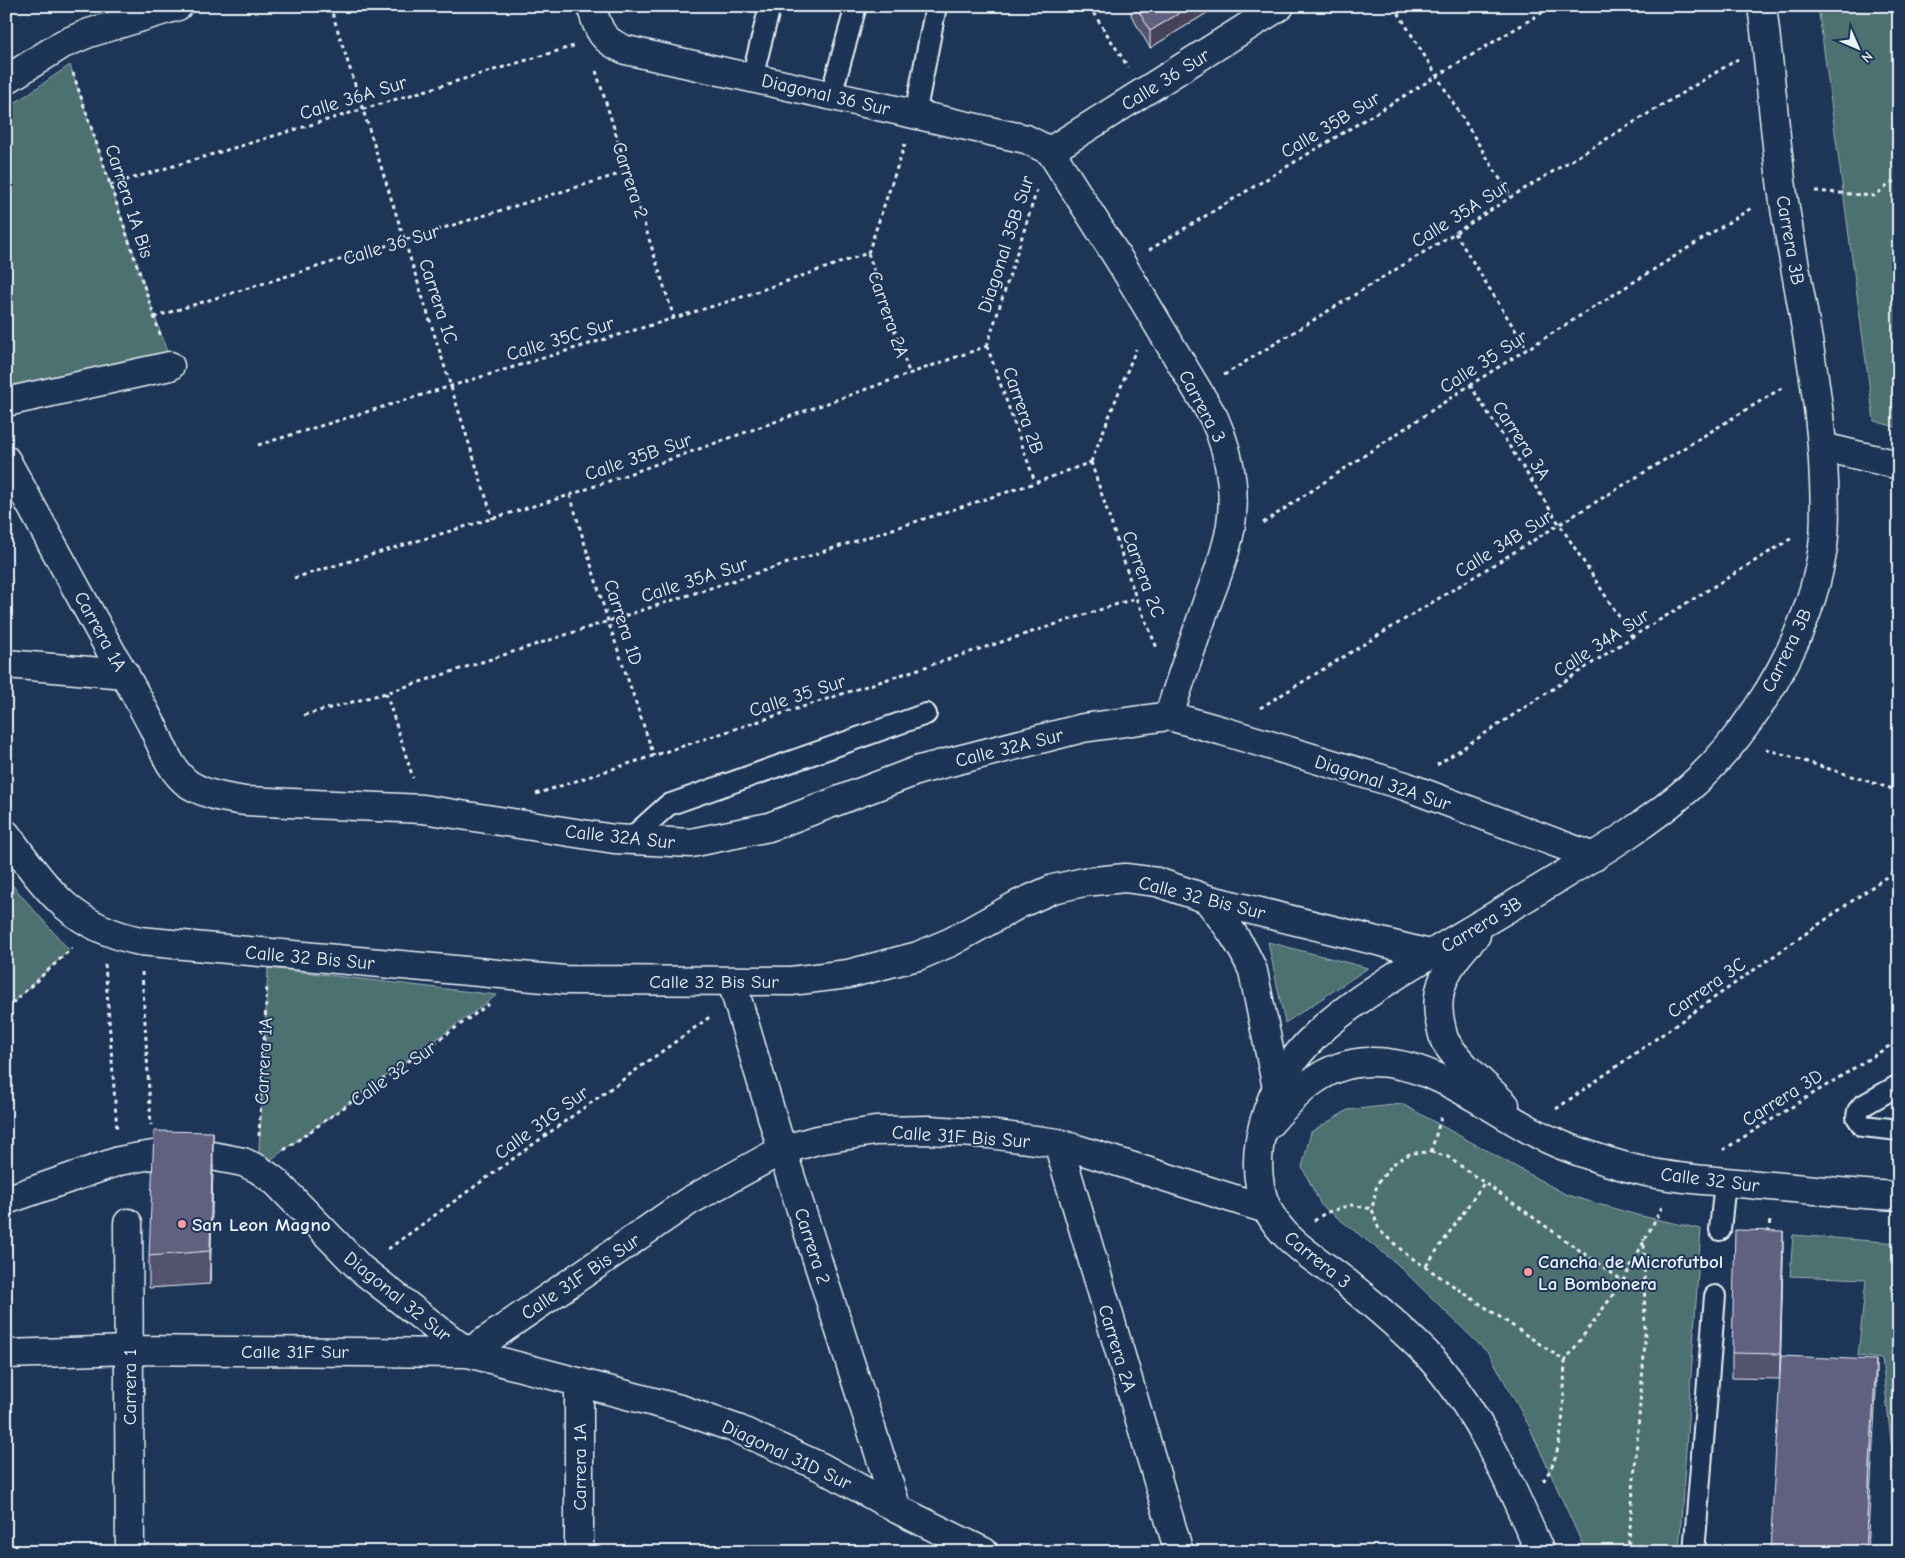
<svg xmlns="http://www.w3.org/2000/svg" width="1905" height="1558" viewBox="0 0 1905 1558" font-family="'Comic Neue',sans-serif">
  <rect width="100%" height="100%" fill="#1d3557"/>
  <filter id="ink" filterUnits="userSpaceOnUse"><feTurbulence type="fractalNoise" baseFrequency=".02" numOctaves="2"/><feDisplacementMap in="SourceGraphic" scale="10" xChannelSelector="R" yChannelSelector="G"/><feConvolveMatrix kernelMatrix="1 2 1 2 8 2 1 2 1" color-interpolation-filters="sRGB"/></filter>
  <g filter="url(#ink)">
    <path fill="#4e6f70" stroke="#9bb0b4" d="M1818,6H1899V428L1874,421Z
      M70,65L170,361L6,390V109Z
      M6,878L69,950L6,1009Z
      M1268,942L1368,968L1285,1023Z
      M268,968L497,995L258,1169Z
      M1402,1104L1567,1195L1637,1215L1701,1229L1679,1552H1586L1529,1426L1490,1355L1396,1263L1321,1205L1302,1167L1311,1132L1348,1110Z
      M1793,1235L1899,1243V1514L1882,1359L1858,1356L1866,1279L1790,1276Z"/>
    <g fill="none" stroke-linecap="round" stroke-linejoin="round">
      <defs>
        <path id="lane" d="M752,78L770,6
          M831,95L856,6
          M915,115L936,6
          M628,841L668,805L926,714
          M1899,1085L1862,1106L1858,1111L1857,1117L1863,1126L1899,1130
          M1720,1230L1725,1182
          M1694,1552L1715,1296"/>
        <path id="street" d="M591,6C599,31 601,40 626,50L1026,139L1050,151L1058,163L1123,266L1214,418C1232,458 1239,504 1226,547C1221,567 1213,586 1206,605C1194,642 1180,679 1169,716
          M6,80L63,44L89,33L178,6
          M1050,151L1280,6
          M6,402L170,366
          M1823,447L1899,465
          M6,460L114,657C128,679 140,703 153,727C162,746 171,773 190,785C207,795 225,798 245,801L423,809L614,839L691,843L769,827L919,770L1083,728L1169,716L1223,731L1405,786L1594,857
          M6,664L125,674
          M732,982L782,1150L897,1509
          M1058,1143L1179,1552
          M6,1200L119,1161L140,1157L153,1155L212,1156L243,1162L258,1169L275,1181L361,1269L468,1353L689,1201L782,1150L817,1140L875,1131L930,1130L989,1134L1058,1143L1266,1209
          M128,1223L130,1552
          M6,1354L129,1350L468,1353L680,1409L740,1430L821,1467L897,1509L984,1552
          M579,1552V1382"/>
        <path id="secondary" d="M6,834C47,889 69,926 140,941L565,980L791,981L848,974L918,956L951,942L1019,904L1053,889L1084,882L1125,878L1157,882L1207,899L1430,954
          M1207,899C1225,922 1242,944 1253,971L1277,1088
          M1476,935C1450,961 1431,988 1441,1026C1442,1031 1443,1037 1445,1041C1458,1063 1487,1087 1505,1105
          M1270,1123C1297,1092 1324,1063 1369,1062C1441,1060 1499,1121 1564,1146C1590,1156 1619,1166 1647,1172C1684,1180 1722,1181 1759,1185C1806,1189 1852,1194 1899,1196
          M1540,1552C1510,1483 1478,1408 1426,1353C1401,1328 1374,1305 1347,1283C1312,1255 1268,1234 1260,1186C1251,1138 1274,1079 1307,1044C1335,1014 1372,991 1406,969C1458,937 1511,907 1563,875C1606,849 1650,822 1689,788C1739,744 1783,677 1806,614C1812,597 1818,577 1821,559C1826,534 1825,508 1824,482C1821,383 1796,286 1782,188C1774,127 1770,67 1762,6"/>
      </defs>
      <use href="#lane" stroke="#e8f1f8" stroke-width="24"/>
      <use href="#street" stroke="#e8f1f8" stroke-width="31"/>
      <use href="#secondary" stroke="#e8f1f8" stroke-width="31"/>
      <path stroke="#e8f1f8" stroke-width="3" stroke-dasharray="4 4" stroke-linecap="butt" d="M330,6L493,519
        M1089,6L1128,67
        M1394,6L1511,197
        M596,71L674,318
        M73,73L161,337
        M110,185L574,46
        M1815,191L1874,196L1899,177
        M1455,233L1527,349
        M1149,250L1553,6
        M868,253L905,144
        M868,253L910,375
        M154,317L629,171
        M987,346L1037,190
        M987,346L1035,482
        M1224,375L1455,233L1511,197L1738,59
        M1470,385L1632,637
        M258,445L730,301L868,253
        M1091,462L1136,598L1157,648
        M1091,462L1136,349
        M570,495L608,621L654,756
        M1263,523L1470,385L1753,207
        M294,578L570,495L987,346
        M386,693L413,778
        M1260,708L1785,386
        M304,715L386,693L1035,483L1091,462
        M1766,749L1899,791
        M1437,765L1632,637L1792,538
        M536,794L1136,598
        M105,964L117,1130
        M142,972L151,1125
        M6,1009L72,948
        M1556,1109L1899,868
        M259,1136L267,985
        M284,1150L489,1004
        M1723,1150L1899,1040
        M1431,1152L1448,1157L1623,1281L1565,1361L1406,1254L1379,1230L1372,1209L1377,1184L1393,1164L1411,1153Z
        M1431,1152L1442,1114
        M1314,1221L1325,1213L1351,1205L1372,1209
        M1769,1233L1770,1217
        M388,1249L711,1016
        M1426,1266L1484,1183
        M1623,1281L1662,1207
        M1543,1481C1566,1452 1563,1397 1565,1361
        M1628,1552L1645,1343L1644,1239"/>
      <use href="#lane" stroke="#1d3557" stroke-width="20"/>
      <use href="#street" stroke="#1d3557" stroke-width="28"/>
      <use href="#secondary" stroke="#1d3557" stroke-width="28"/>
    </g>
    <path fill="#53536f" stroke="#e8f1f8" d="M1131,6H1218L1150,48L1131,15Z
      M213,1165L210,1284L149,1288V1256Z
      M1783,1256L1780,1376L1876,1392L1780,1379L1732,1378V1353Z"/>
    <path fill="#44435a" stroke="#e8f1f8" d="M1191,6H1218L1150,48V31Z
      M213,1132V1165L210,1284V1251Z
      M1783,1231V1256L1780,1379V1354Z
      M1876,1360V1392L1867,1552H1865Z"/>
    <path fill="#616081" stroke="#e8f1f8" d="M1136,6H1191L1150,31Z
      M154,1131L213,1132L210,1251L149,1256Z
      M1735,1230L1783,1231L1780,1354L1732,1353Z
      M1781,1356L1876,1360L1865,1552H1770Z"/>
  </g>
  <g fill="#ff9aa2" stroke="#1d3557" stroke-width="2">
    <circle cx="182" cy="1224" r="5"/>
    <circle cx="1528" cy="1272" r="5"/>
  </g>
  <g text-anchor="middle" stroke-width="4" stroke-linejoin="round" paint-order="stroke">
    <g font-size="19" fill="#e8f1f8" stroke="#1d3557">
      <text transform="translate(1165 79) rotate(-32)" y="7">Calle 36 Sur</text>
      <text transform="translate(826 94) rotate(13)" y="7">Diagonal 36 Sur</text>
      <text transform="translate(353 97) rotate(-17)" y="7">Calle 36A Sur</text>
      <text transform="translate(1330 124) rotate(-31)" y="7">Calle 35B Sur</text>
      <text transform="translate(631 180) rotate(72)" y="7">Carrera 2</text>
      <text transform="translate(130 201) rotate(72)" y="7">Carrera 1A Bis</text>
      <text transform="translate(1460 213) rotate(-32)" y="7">Calle 35A Sur</text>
      <text transform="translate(1791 240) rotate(80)" y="7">Carrera 3B</text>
      <text transform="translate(391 244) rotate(-17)" y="7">Calle 36 Sur</text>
      <text transform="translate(1005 244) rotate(-72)" y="7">Diagonal 35B Sur</text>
      <text transform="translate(439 301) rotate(72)" y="7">Carrera 1C</text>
      <text transform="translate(889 314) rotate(71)" y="7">Carrera 2A</text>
      <text transform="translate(560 338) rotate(-17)" y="7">Calle 35C Sur</text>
      <text transform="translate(1483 361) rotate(-33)" y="7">Calle 35 Sur</text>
      <text transform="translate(1203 406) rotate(62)" y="7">Carrera 3</text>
      <text transform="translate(1024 410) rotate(71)" y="7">Carrera 2B</text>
      <text transform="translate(1522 440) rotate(57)" y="7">Carrera 3A</text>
      <text transform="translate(638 456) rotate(-19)" y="7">Calle 35B Sur</text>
      <text transform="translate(1503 543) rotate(-32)" y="7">Calle 34B Sur</text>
      <text transform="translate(1144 574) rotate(70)" y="7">Carrera 2C</text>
      <text transform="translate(694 579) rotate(-18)" y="7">Calle 35A Sur</text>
      <text transform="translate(624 622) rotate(72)" y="7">Carrera 1D</text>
      <text transform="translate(101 631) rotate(61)" y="7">Carrera 1A</text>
      <text transform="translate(1601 642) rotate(-33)" y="7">Calle 34A Sur</text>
      <text transform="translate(1786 650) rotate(-64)" y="7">Carrera 3B</text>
      <text transform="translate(797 695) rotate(-18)" y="7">Calle 35 Sur</text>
      <text transform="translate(1009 747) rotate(-14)" y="7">Calle 32A Sur</text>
      <text transform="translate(1383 782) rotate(18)" y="7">Diagonal 32A Sur</text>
      <text transform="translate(620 836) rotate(6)" y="7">Calle 32A Sur</text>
      <text transform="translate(1202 897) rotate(14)" y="7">Calle 32 Bis Sur</text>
      <text transform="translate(1481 924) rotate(-31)" y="7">Carrera 3B</text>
      <text transform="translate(310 957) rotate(5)" y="7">Calle 32 Bis Sur</text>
      <text x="714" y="988">Calle 32 Bis Sur</text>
      <text transform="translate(1706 987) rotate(-35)" y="7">Carrera 3C</text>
      <text transform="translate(263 1061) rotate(-87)" y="7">Carrera 1A</text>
      <text transform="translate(393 1073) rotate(-35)" y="7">Calle 32 Sur</text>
      <text transform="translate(1782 1097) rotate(-32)" y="7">Carrera 3D</text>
      <text transform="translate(541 1122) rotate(-36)" y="7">Calle 31G Sur</text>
      <text transform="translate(961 1136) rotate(4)" y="7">Calle 31F Bis Sur</text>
      <text transform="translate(1710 1179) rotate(7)" y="7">Calle 32 Sur</text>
      <text transform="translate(813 1246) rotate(72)" y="7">Carrera 2</text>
      <text transform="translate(1318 1259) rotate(39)" y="7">Carrera 3</text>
      <text transform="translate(580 1276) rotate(-34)" y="7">Calle 31F Bis Sur</text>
      <text transform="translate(398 1296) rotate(39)" y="7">Diagonal 32 Sur</text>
      <text transform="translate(1118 1348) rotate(73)" y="7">Carrera 2A</text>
      <text x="295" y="1358">Calle 31F Sur</text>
      <text transform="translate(129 1387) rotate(-90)" y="7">Carrera 1</text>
      <text transform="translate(787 1454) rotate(25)" y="7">Diagonal 31D Sur</text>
      <text transform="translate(579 1467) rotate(-90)" y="7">Carrera 1A</text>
    </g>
    <g font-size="19" font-weight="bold" fill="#e8f1f8" stroke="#1d3557" text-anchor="start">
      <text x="192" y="1231">San Leon Magno</text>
      <text x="1538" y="1268">Cancha de Microfutbol<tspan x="1538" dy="22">La Bombonera</tspan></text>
    </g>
  </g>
  <rect width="1905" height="1558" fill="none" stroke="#1d3557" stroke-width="25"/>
  <rect x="12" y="12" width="1880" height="1533" fill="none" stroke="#e8f1f8" stroke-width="2" filter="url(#ink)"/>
  <g transform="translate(1858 48) rotate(135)" stroke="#1d3557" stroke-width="4" paint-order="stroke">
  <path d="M0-4L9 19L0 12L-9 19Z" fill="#e8f1f8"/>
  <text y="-8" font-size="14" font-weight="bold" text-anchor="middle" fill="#e8f1f8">N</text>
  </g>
</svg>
